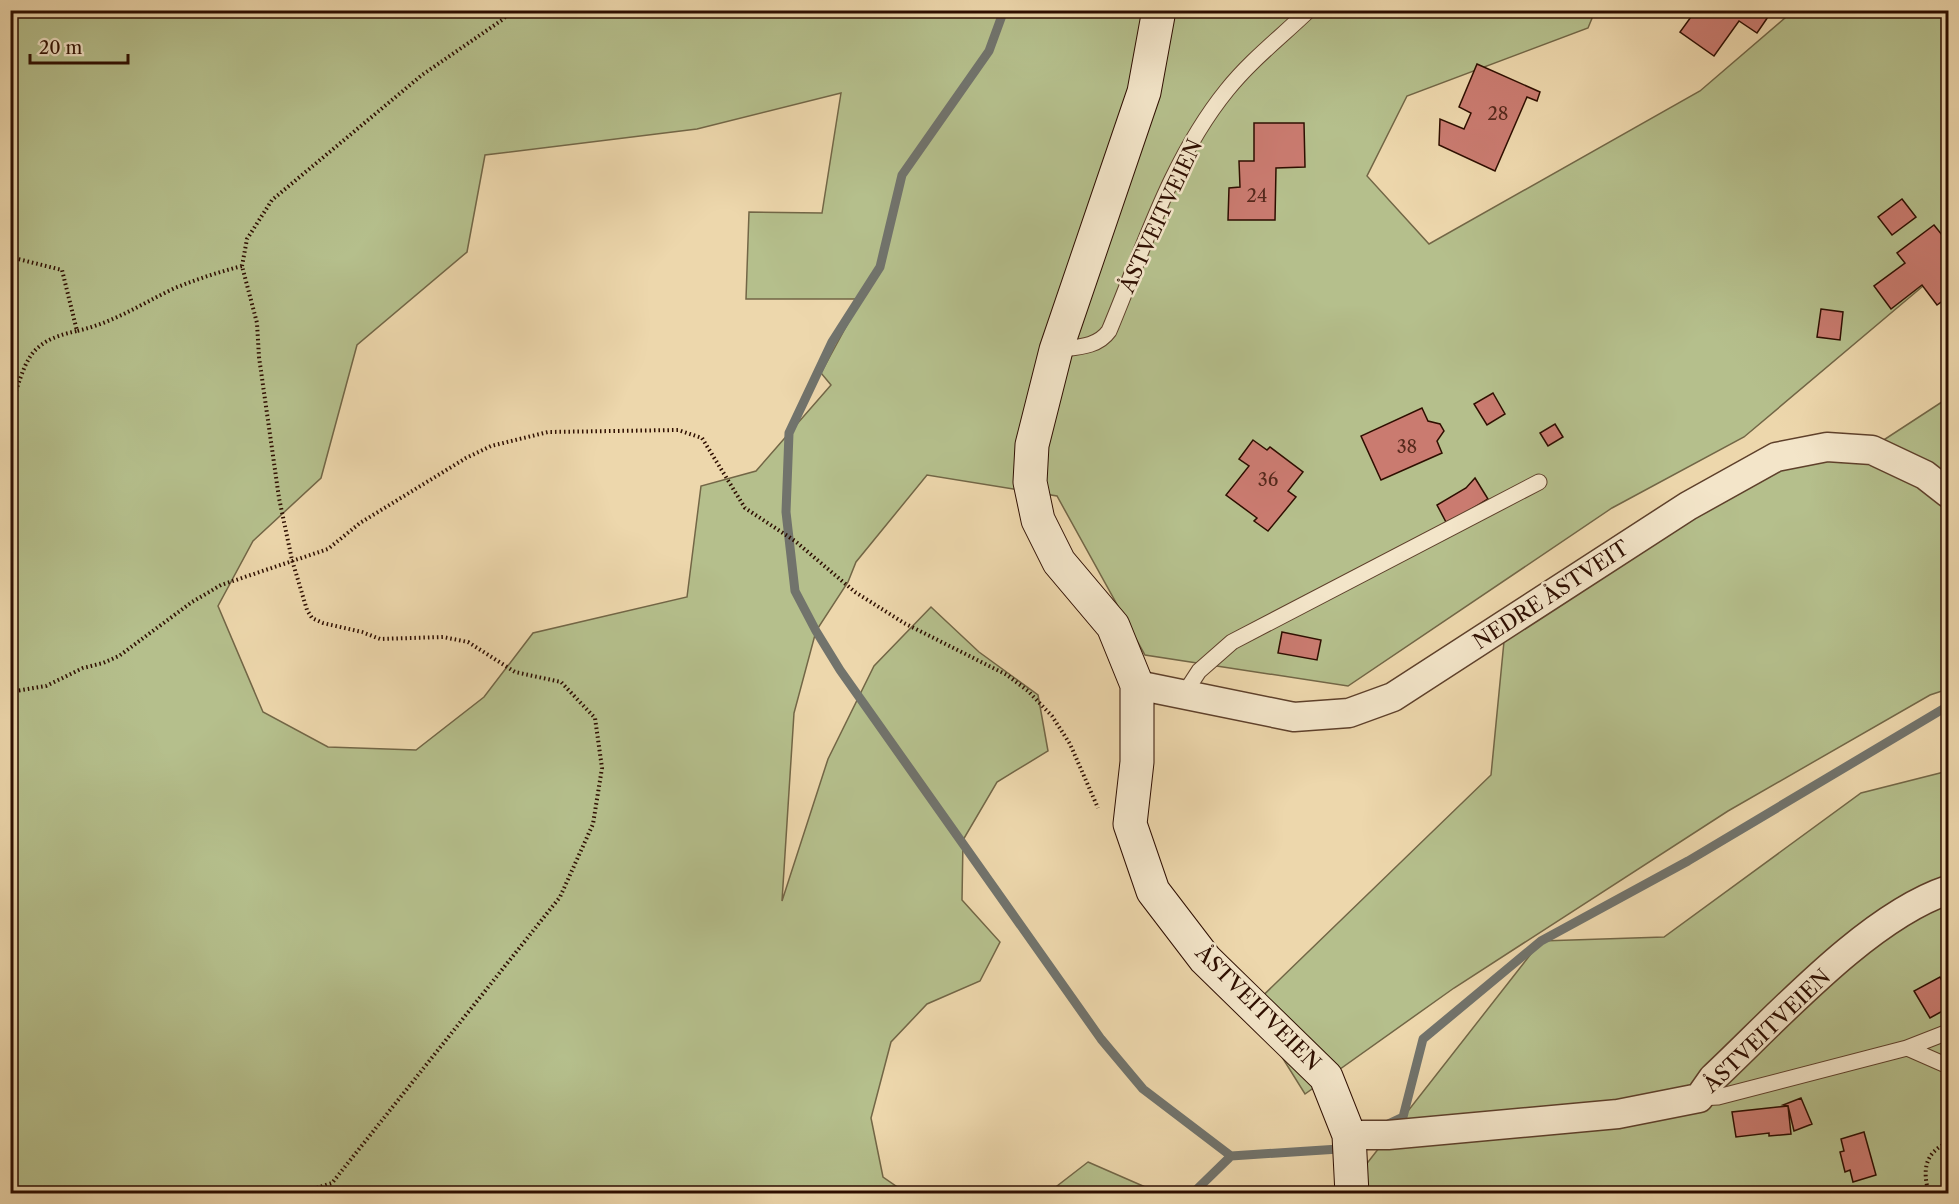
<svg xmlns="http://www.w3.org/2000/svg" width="1959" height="1204" viewBox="0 0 1959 1204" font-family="'Libre Caslon Text',serif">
  <rect width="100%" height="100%" fill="#edd7ac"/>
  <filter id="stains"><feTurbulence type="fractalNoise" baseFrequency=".00333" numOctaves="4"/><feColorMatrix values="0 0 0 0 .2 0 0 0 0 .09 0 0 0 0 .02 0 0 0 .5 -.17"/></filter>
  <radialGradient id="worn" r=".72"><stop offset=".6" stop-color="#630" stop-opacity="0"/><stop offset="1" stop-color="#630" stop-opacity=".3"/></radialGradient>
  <path fill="#b5bf8c" stroke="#726646" stroke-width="1.5" fill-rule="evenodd" d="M10,11H1595L1588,28L1407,96L1367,176L1429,244L1700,91L1793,11H1948V265L1744,437L1612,508L1348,686L1145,655L1057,496L927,475L856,562L848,582L816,631L794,713L782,901L828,759L874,666L931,607L979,652L1038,695L1048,751L997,782L963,840L962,900L1000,942L980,981L927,1004L891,1042L871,1118L883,1177L906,1193H11ZM841,93L822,213L749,212L746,299H861L821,373L831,385L756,471L701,486L687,597L533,633L484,697L416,750L328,747L263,712L218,606L253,541L321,478L357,345L467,252L485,155L697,129Z
    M1948,398V689L1930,695L1728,811L1454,988L1305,1094L1272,1041L1246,1012L1491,775L1506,621L1776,457L1873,447Z
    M1948,771V1193L1343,1194L1541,941L1664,937L1861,793Z
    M1088,1162L1159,1193H1048Z"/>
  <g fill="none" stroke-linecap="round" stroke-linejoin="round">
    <path stroke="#71736c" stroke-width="9" d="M1004,10L989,51L902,175L880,267L832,342L789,433L786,512L795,591L816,631L840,670L1101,1039L1143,1089L1231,1156L1339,1149L1344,1146
      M1386,1125L1403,1117L1423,1039L1541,941L1688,861L1948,706
      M1192,1194L1231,1156"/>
  </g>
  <path fill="#ca7b70" stroke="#2e0e00" stroke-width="1.5" d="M1696,10H1766L1770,14L1757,33L1739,21L1714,56L1680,32Z
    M1477,64L1540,92L1537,101L1527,97L1495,171L1439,145L1440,119L1464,129L1471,113L1459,107Z
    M1254,123H1304L1305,167L1276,168L1275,220H1228L1229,188L1240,187L1239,161H1254Z
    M1902,199L1916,217L1892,235L1878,217Z
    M1934,225L1942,235L1948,230V297L1937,305L1922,285L1891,309L1874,286L1905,263L1897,253Z
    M1821,309L1843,312L1840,340L1817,337Z
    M1493,393L1505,414L1487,425L1474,404Z
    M1422,408L1428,421L1440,424L1444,431L1437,441L1442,453L1381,480L1361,436Z
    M1555,424L1563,437L1548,446L1540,433Z
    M1253,440L1267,450L1270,447L1303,472L1288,491L1296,497L1268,531L1254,521L1257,518L1226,495L1249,466L1239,459Z
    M1475,478L1488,499L1447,524L1437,505L1466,488Z
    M1282,632L1321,640L1317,660L1278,653Z
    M1940,977L1948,992V1008L1930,1018L1914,991Z
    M1801,1098L1812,1124L1794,1131L1788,1106L1783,1105Z
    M1788,1106L1791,1134L1769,1136V1133L1736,1137L1732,1112Z
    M1864,1132L1876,1175L1853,1182L1850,1170L1845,1172L1840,1152L1844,1151L1841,1139Z"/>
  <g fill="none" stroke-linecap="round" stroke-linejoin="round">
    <defs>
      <path id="lane" d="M1056,350C1075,347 1097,348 1109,331C1143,250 1171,159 1227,90C1251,60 1281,37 1309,10
        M1184,694L1199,671L1232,642L1539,482
        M1907,1048L1948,1066
        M1699,1098L1718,1097L1907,1048L1948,1032"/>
      <path id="street" d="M1137,685L1294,717L1349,713L1393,697L1688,506L1776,457L1827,447L1872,450L1925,475L1948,493
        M1349,1135H1388L1618,1114L1699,1098L1713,1078C1776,1019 1867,917 1948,890"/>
      <path id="secondary" d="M1159,10L1144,92L1056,350L1032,445L1030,482L1038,520L1059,562L1113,626L1137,685V762L1130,824L1153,891L1205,959L1326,1077L1349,1135L1352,1194"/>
    </defs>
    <use href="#lane" stroke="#5e402b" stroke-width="17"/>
    <use href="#street" stroke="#5e402b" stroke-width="31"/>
    <use href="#secondary" stroke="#2e0e00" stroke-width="35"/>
    <path stroke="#2e0e00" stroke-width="4" stroke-dasharray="1.5 3" stroke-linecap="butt" d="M10,257L62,270L77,331C115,322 141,304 175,288C197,279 219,272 242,266L257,323L259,357L279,498L292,560L307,610L312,618L323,623L362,632L380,639L443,637L468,642L515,672L561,682L595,718L602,768L593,824L560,897L332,1183L298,1194
      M242,266L247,239L272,200L422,75L502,20L512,10
      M10,408C27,362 25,342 77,331
      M10,692L46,686L83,668L103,663L119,656L192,602L221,585L328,549L360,523L466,458L491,446L548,432L678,430L702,438L745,508L795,541L855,592L904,623L1007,675L1028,691L1052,716L1070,744L1098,808
      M1929,1194C1922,1169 1925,1153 1948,1142"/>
    <use href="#lane" stroke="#f3e5c9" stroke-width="15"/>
    <use href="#street" stroke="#f3e5c9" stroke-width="28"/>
    <use href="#secondary" stroke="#f3e5c9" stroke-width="33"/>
  </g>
  <g text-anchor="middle" stroke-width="5" stroke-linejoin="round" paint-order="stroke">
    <g font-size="18" fill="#55291c">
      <text x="1498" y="120">28</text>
      <text x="1257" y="202">24</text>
      <text x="1407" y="453">38</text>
      <text x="1268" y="486">36</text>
    </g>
    <g font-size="21" fill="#2e0e00" stroke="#f3e5c9">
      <text transform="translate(1161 216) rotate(-65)" y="7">ÅSTVEITVEIEN</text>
      <text transform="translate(1551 595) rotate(-33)" y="7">NEDRE ÅSTVEIT</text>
      <text transform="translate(1258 1008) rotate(45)" y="7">ÅSTVEITVEIEN</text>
      <text transform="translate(1767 1031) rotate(-44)" y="7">ÅSTVEITVEIEN</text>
    </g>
  </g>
  <rect width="1959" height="1204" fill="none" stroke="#edd7ac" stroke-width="36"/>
  <rect x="12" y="12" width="1935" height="1180" fill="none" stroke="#2e0e00" stroke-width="3"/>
  <rect x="18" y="18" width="1923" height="1168" fill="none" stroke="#2e0e00" stroke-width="1.5"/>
  <path d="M30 54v9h98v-9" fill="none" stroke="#2e0e00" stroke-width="3"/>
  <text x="39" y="54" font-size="18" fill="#2e0e00" stroke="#f3e5c9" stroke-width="4.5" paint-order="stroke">20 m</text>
  <rect width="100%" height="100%" filter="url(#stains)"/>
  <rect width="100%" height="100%" fill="url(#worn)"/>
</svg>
